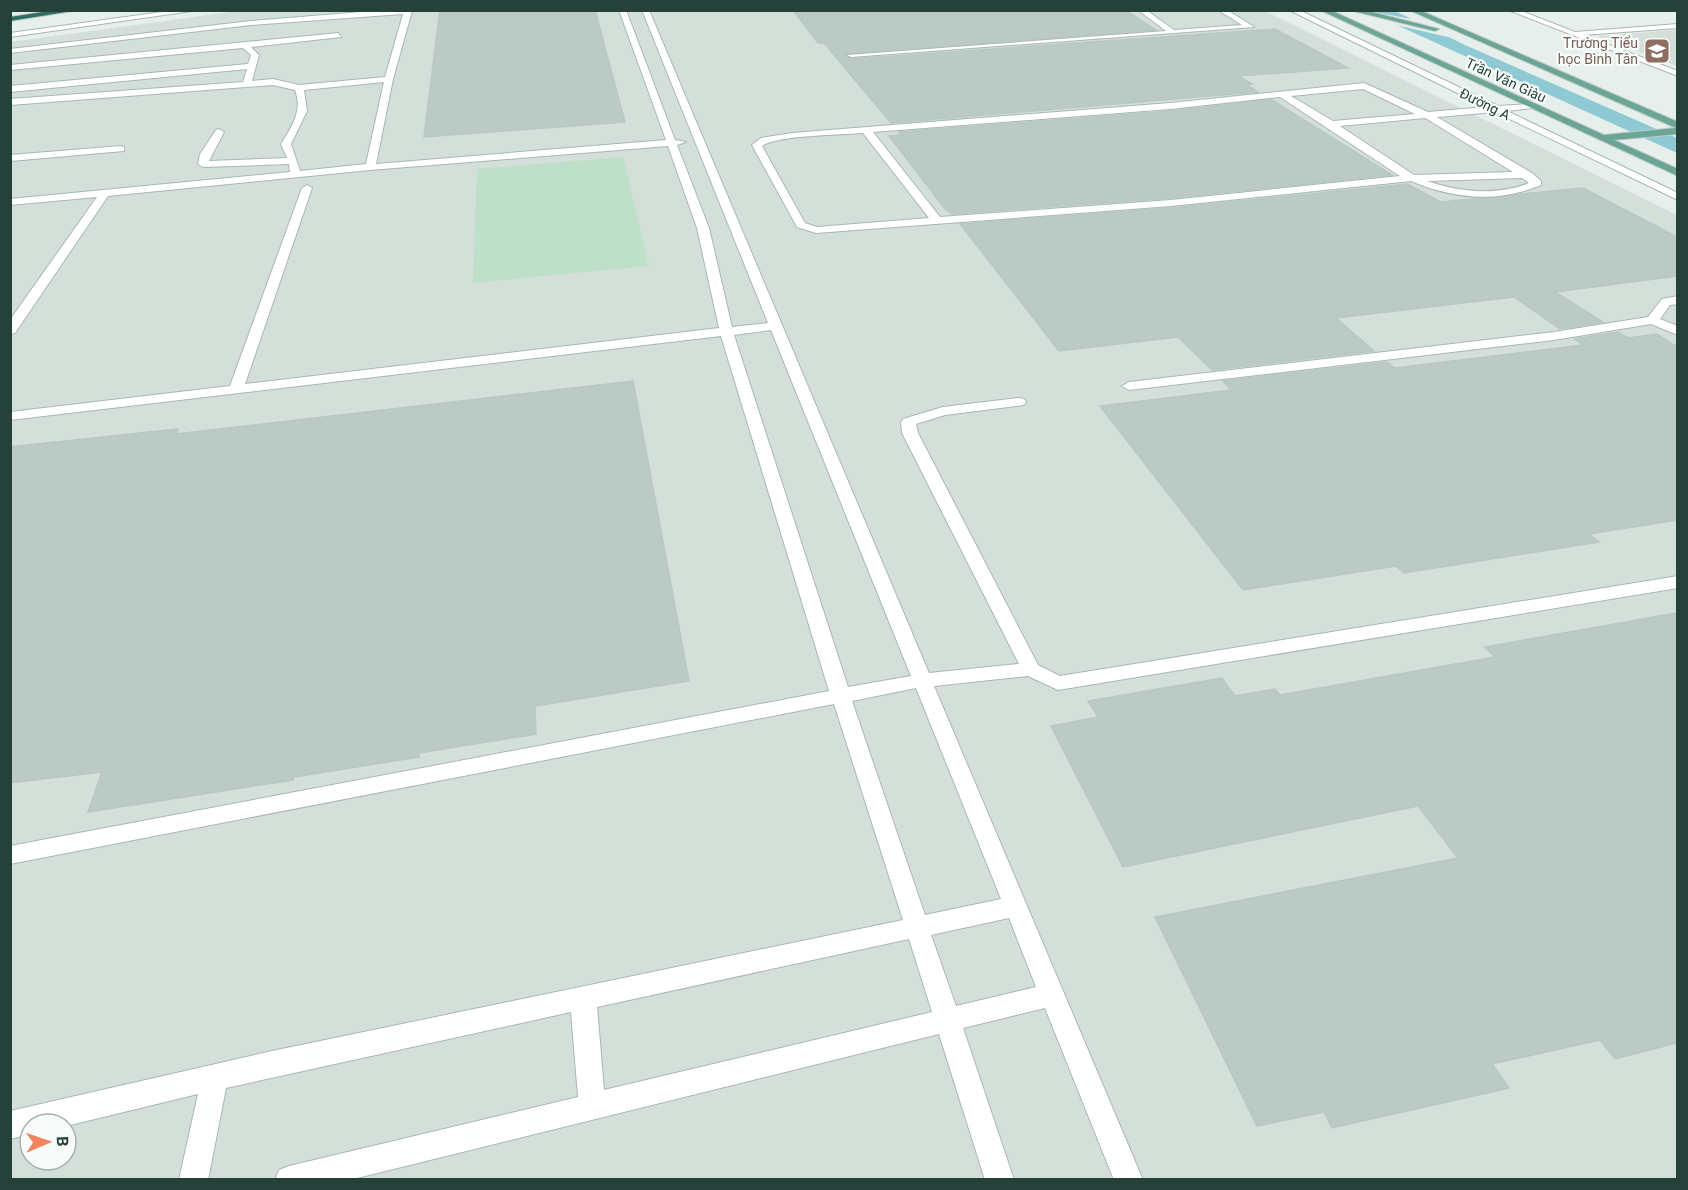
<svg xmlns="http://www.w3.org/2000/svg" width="1688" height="1190" viewBox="0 0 1688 1190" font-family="Roboto,sans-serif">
  <rect width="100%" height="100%" fill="#e6efeb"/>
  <path fill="#d4dfda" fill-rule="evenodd" d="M245,10L1265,11L1677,215V1179H11L10,42ZM30,1124H66V1160H30Z
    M1677,30V66L1597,36Z"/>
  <path fill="#bfe0c8" d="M623,157L649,266L473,283L477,169Z"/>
  <path fill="#8ec9d4" d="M1366,11H1395L1465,45L1677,138V153Z"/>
  <path fill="#e6efeb" d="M1363,10L1417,20L1452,38L1387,23Z"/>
  <path fill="#bbcac4" stroke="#b8c9c2" stroke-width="1.5" d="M440,10H595L625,122L424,137Z
    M793,10H1125L1156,30L845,54L851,59L1275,29L1348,68L1238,76L1252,84L1247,85L1258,92L891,123L824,43H818Z
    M1272,100L1392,175L1171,198L952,214L945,209L889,136L901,135L899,132L1170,111Z
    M1407,184L1441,202L1583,188L1677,237V276L1555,292L1603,322L1560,329L1514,297L1336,318L1374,351L1212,370L1178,337L1059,351L960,224L1171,208Z
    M1618,332L1628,338L1657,334L1677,347V520L1589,534L1599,542L1404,573L1396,566L1243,590L1100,406L1231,390L1223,381L1387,362L1395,368L1583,345L1575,339Z
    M633,381L689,681L535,706L536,734L419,753V757L294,777L293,780L88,812L102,772L10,783V447L178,429L176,434Z
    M1677,613V1043L1615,1059L1600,1040L1492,1064L1509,1088L1332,1128L1324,1112L1257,1126L1155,917L1458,858L1418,806L1123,867L1051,726L1098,717L1088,701L1222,678L1235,696L1275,689L1280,695L1495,657L1485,647Z"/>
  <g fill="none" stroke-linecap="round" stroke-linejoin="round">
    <defs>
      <path id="minor" d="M176,10H199L10,37V33Z
        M386,10L412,11L393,79L376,164L666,140L619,10H626L675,140L686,142L677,145L709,228L732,327L768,323L642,10H649L929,673L1019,664L902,433L901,422L903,419L943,407L1019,398L1024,399L1026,402L1024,405L945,415L916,424L918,433L1038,665L1060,676L1678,576V588L1058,690L1028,676L934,686L1143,1180H1114L1045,1008L963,1028L1014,1180H985L939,1034L349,1180H275L279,1170L289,1166L578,1097L571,1012L226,1088L208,1180H179L198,1094L66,1126L30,1124V1134L10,1139V1111L272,1051L903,920L834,704L10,864V846L829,691L721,336L10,420V412L230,386L302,188L307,185L312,188L245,384L719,328L697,228L668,146L370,170L108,196L15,333L10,334V320L97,197L10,205V199L290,172L289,164L203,167L198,164L200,154L216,130L219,129L224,132L209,161L287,158L281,144C292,126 303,111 295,90L273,85L10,105V99L243,82L247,69L10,92V86L248,64L251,55L243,48L10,70V65L338,33L341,37L251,47L259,55L252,81L273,79L299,85L385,77L403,14L251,25L10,53V49L251,21ZM384,82L366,164L300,171L291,144L307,111L304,90ZM771,330L911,676L848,687L734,335ZM916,688L1001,899L925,915L852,701ZM1009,918L1036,987L956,1006L931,935ZM909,939L932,1012L604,1090L597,1007Z
        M1138,10H1146L1174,30L1242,25L1218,10H1227L1254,27L851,57L847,55L1166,31Z
        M1289,10H1299L1498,106L1532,104V108L1507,111L1678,193V200L1495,112L1437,117L1532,173L1541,181V185C1498,203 1453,199 1411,181L1171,206L816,233L797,227L752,145L761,138L792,133L1170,103L1364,83L1428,112L1486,107ZM1363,89L1415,114L1333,121L1291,96ZM1280,97L1400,176L1171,200L940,217L873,132L1170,109ZM1425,118L1427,119L1513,172L1414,175L1340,126ZM863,133L929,218L817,227L805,223L762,146C777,135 842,135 863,133ZM1522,178L1529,183C1497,196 1459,192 1427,181Z
        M1508,10H1519L1575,32L1678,24V28L1583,35L1678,71V76Z
        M121,146L124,147V151L10,161V155Z
        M1678,296V304L1670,305L1660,319L1678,326V335L1651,324L1554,340L1129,390L1122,386L1129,382L1554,332L1648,317L1662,299Z"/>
      <path id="major" d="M1320,10H1330L1604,135L1676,128L1409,10H1419L1678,122V134L1614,140L1678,169V176Z
        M1349,10H1364L1439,29L1435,31Z"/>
      <path id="highway" d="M56,10H79L10,21V17Z"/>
    </defs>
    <use href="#minor" stroke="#a8b8b2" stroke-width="2"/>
    <use href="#major" stroke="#c2cac8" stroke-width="2"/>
    <use href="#highway" stroke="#c2cac8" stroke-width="2"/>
    <use href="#minor" fill="#fff" fill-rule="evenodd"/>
    <use href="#major" fill="#6aa596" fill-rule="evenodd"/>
    <use href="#highway" fill="#2f6f62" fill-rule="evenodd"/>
  </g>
  <defs>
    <symbol id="school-square" viewBox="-11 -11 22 22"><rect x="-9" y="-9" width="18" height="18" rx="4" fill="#8d6e63" stroke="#f7fbf9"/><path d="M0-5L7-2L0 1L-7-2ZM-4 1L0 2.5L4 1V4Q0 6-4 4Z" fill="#fff"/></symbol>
  </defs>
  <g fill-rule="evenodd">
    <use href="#school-square" x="1642" y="36" width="30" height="30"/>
  </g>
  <g text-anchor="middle" stroke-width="4.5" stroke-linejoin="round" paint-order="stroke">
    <g font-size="14" fill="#785e54" stroke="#f7fbf9" text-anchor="end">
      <text x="1638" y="48">Trường Tiểu<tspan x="1638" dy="16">học Bình Tân</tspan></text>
    </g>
    <g font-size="14" fill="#24423a" stroke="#f7fbf9">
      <text transform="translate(1506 80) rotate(25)" y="5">Trần Văn Giàu</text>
      <text transform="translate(1485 104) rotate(26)" y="5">Đường A</text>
    </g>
  </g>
  <rect width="1688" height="1190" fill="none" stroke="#24423a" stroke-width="24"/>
  <g transform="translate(48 1142) rotate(88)"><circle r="28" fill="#f7fbf9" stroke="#a3b1ad" stroke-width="1.5"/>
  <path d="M0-4.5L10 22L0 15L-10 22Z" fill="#f4845f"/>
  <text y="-9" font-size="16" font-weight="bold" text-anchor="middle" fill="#24423a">B</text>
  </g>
</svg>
